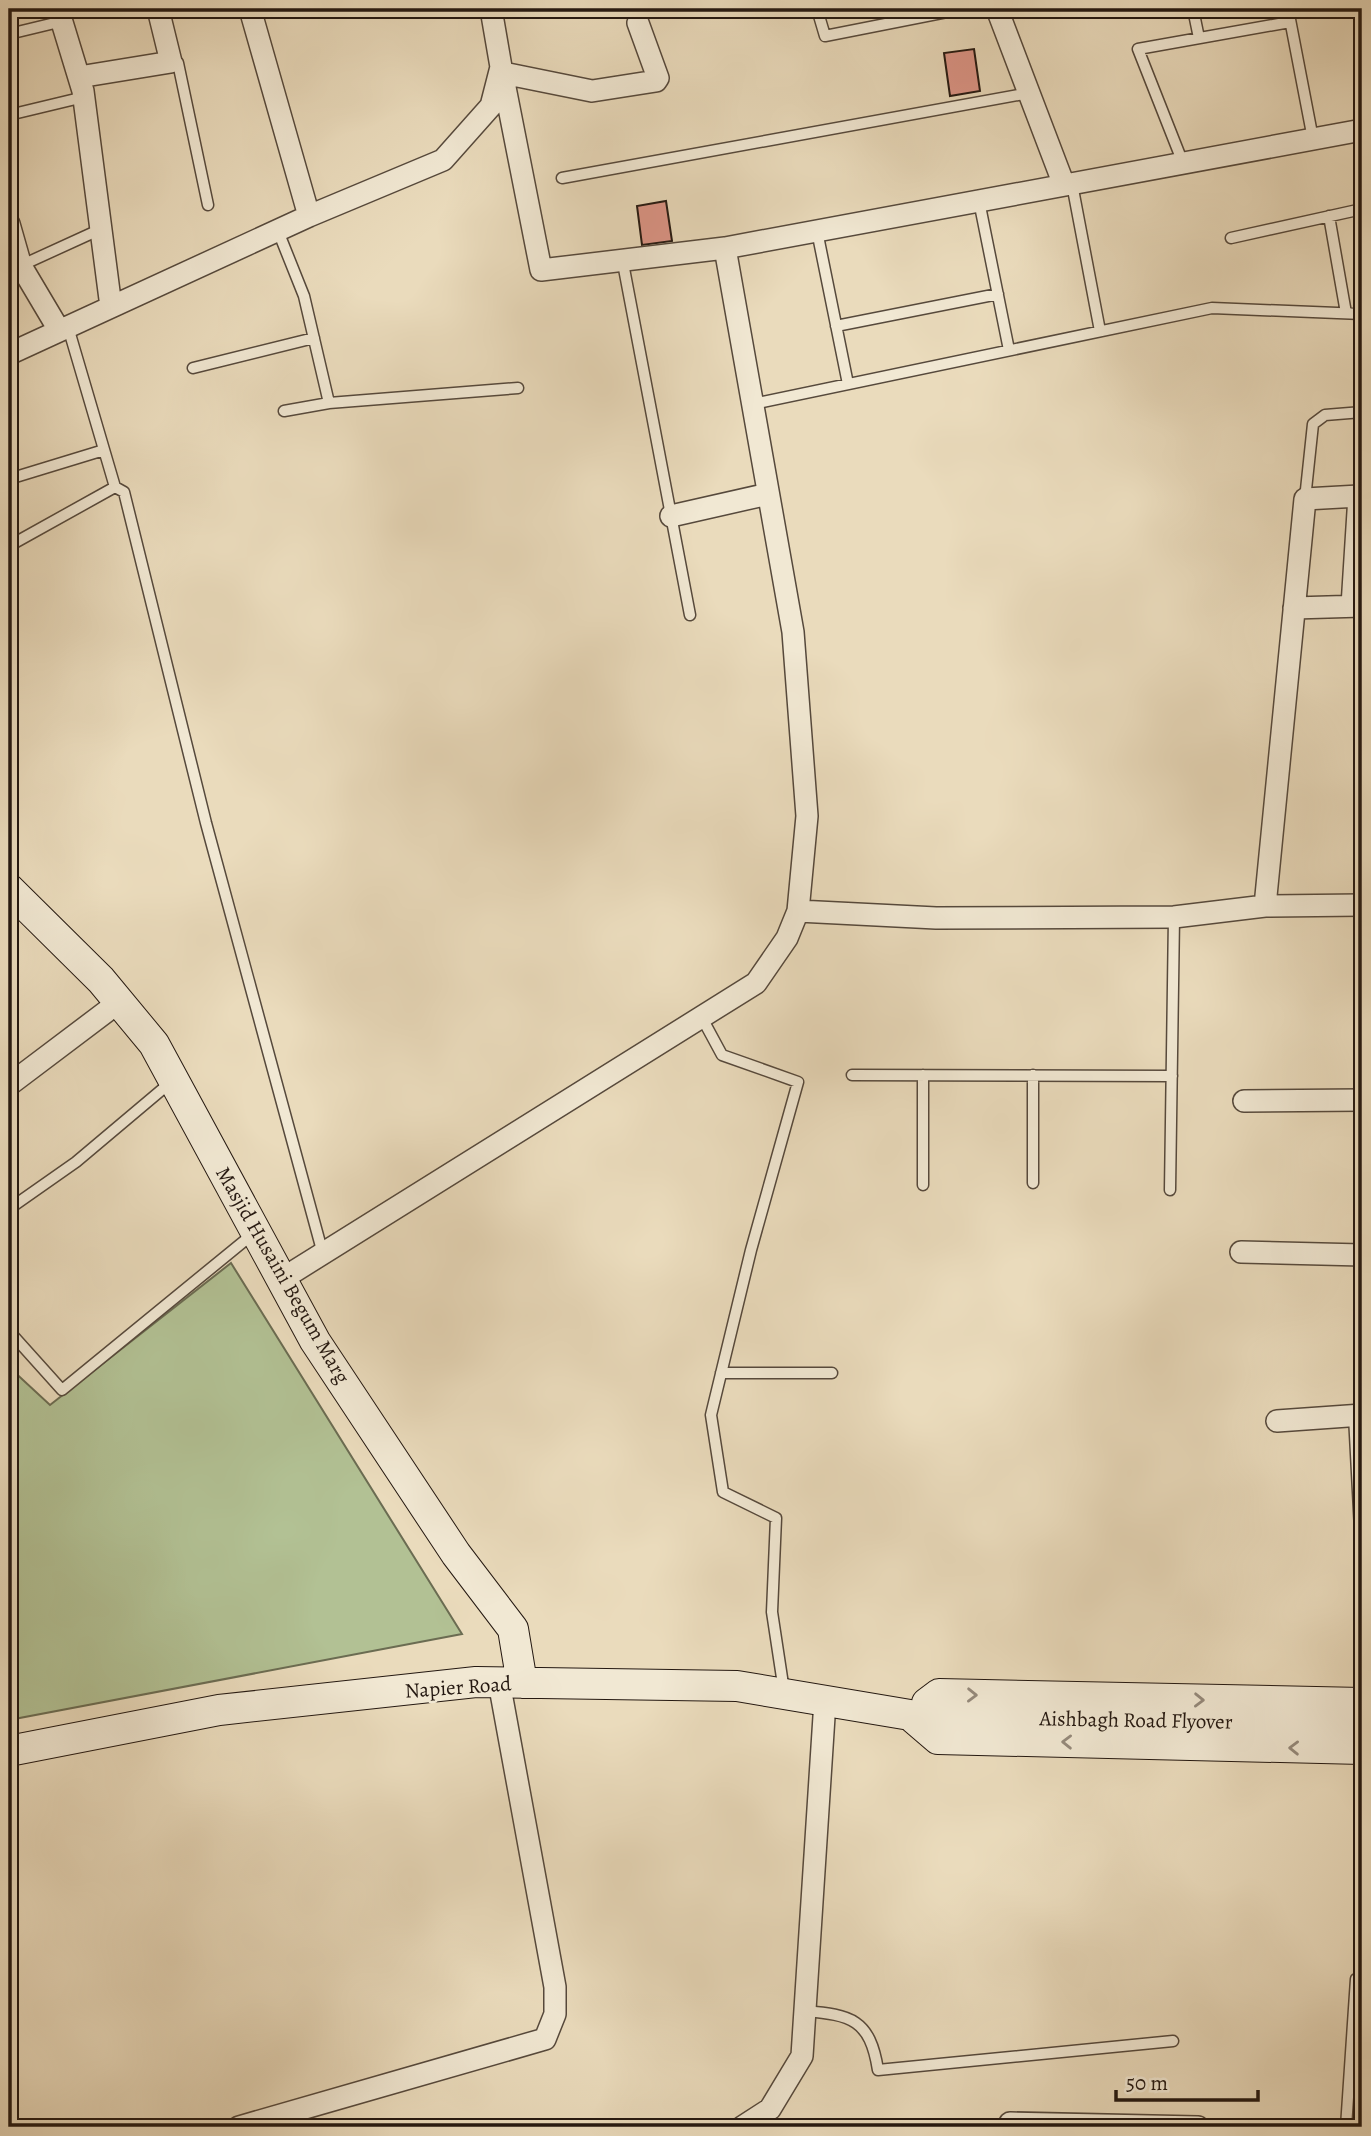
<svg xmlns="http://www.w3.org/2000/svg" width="1371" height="2136" viewBox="0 0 1371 2136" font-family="Alegreya,serif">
  <rect width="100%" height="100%" fill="#eadbbc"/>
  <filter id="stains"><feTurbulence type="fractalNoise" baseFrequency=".00286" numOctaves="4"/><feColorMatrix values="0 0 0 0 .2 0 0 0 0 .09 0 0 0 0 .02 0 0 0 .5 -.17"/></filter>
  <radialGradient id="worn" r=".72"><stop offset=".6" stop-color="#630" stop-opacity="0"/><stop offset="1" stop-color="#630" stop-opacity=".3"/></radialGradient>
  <path fill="#b2c194" stroke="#6b6c52" stroke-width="2" d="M231,1263L462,1634L9,1720V1367L50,1405Z"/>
  <path fill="#dd9587" stroke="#241811" stroke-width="2" d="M974,49L980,91L950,96L944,53Z
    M666,201L672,241L642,245L637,206Z"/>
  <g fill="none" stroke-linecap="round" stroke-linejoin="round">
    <defs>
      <path id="lane" d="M817,9L825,36L962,9
        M1193,9L1199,38
        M1288,9L1313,139
        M999,15L1017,9
        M9,34L63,21
        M171,62L178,63L208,205
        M9,115L84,97
        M1183,163L1138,49L1290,22
        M562,178L1029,93
        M1072,184L1100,331
        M979,201L1009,350
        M1329,216L1346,313
        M278,231L304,296L329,403
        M817,231L848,384
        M1231,238L1362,209
        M622,258L690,615
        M9,271L101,229
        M836,326L998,294
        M68,327L115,487L124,492L206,823L323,1254
        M193,368L314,338
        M753,404L1212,308L1362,314
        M284,411L329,403L518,388
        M9,479L104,450
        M1305,499L1313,424L1325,415L1362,412
        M9,546L115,487
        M702,1018L722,1055L798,1082L751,1250L711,1415L723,1492L776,1518L772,1612L784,1691
        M852,1075L1172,1076
        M1033,1075V1183
        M923,1185V1075
        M1170,1190L1174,917
        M9,1209L76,1162L171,1082
        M9,1331L62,1390L254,1233
        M721,1373H832
        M1354,1416L1360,1530
        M805,2011C851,2015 870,2019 878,2070L1173,2041
        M1346,2127L1356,1979"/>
      <path id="street" d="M58,9L83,91L111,307
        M250,9L309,216
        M997,9L1064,185
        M501,67L541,270L725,248L1362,130
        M503,73L592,91L656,81L658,78L638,23
        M79,77L171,62L158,9
        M9,224L21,266L59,330
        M9,354L309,216L443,160L491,106L501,67L491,9
        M671,516L768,494
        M1352,606L1359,496H1362
        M1294,608L1362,606
        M1265,906L1305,499L1359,496
        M798,911L936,918L1174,917L1265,906L1362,905
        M9,1085L119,1002
        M1244,1101L1362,1100
        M1241,1252L1362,1255
        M282,1279L756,983L787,938L798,911L807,816L793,632L725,248
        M1277,1421L1362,1415
        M1010,2123L1198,2127
        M239,2127L545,2039L555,2014V1987L499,1682
        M742,2127L770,2109L802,2056L825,1701"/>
      <path id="secondary" d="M9,889L101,980L154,1044L315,1341L456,1554L513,1629L522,1683
        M927,1703L939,1694L1362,1703
        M910,1715L938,1739L1362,1749
        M9,1751L219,1710L476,1682L737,1686L910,1715L1362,1725"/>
    </defs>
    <use href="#lane" stroke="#56493c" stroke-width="13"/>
    <use href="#street" stroke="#56493c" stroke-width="24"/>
    <use href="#secondary" stroke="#241811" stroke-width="32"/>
    <use href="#lane" stroke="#f1e8d3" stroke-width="10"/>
    <use href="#street" stroke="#f1e8d3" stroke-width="21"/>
    <use href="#secondary" stroke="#f1e8d3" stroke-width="30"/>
  </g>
  <defs><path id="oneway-chevron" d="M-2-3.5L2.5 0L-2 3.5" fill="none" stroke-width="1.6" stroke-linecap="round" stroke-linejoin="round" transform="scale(1.75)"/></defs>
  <g stroke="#958a7c">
    <use href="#oneway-chevron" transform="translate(972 1695) rotate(1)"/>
    <use href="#oneway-chevron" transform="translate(1199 1700) rotate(1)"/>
    <use href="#oneway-chevron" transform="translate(1067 1742) rotate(-179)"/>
    <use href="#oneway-chevron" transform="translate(1294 1748) rotate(-179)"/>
  </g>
  <g text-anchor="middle" stroke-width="5" stroke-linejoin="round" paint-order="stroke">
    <g font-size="21" fill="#241811" stroke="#f1e8d3">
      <text transform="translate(283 1275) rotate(60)" y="7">Masjid Husaini Begum Marg</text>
      <text transform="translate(458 1687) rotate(-4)" y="7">Napier Road</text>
      <text transform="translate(1136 1720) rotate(1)" y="7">Aishbagh Road Flyover</text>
    </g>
  </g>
  <rect width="1371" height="2136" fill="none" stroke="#eadbbc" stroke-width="35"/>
  <rect x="10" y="10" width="1350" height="2115" fill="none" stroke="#241811" stroke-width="3.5"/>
  <rect x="18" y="18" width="1336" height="2101" fill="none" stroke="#241811" stroke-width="2"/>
  <path d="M1116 2090v10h142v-10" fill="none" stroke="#241811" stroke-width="3.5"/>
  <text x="1126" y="2090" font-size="21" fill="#241811" stroke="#f1e8d3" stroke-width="5" paint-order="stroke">50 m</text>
  <rect width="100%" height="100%" filter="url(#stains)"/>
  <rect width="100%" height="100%" fill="url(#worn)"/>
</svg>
